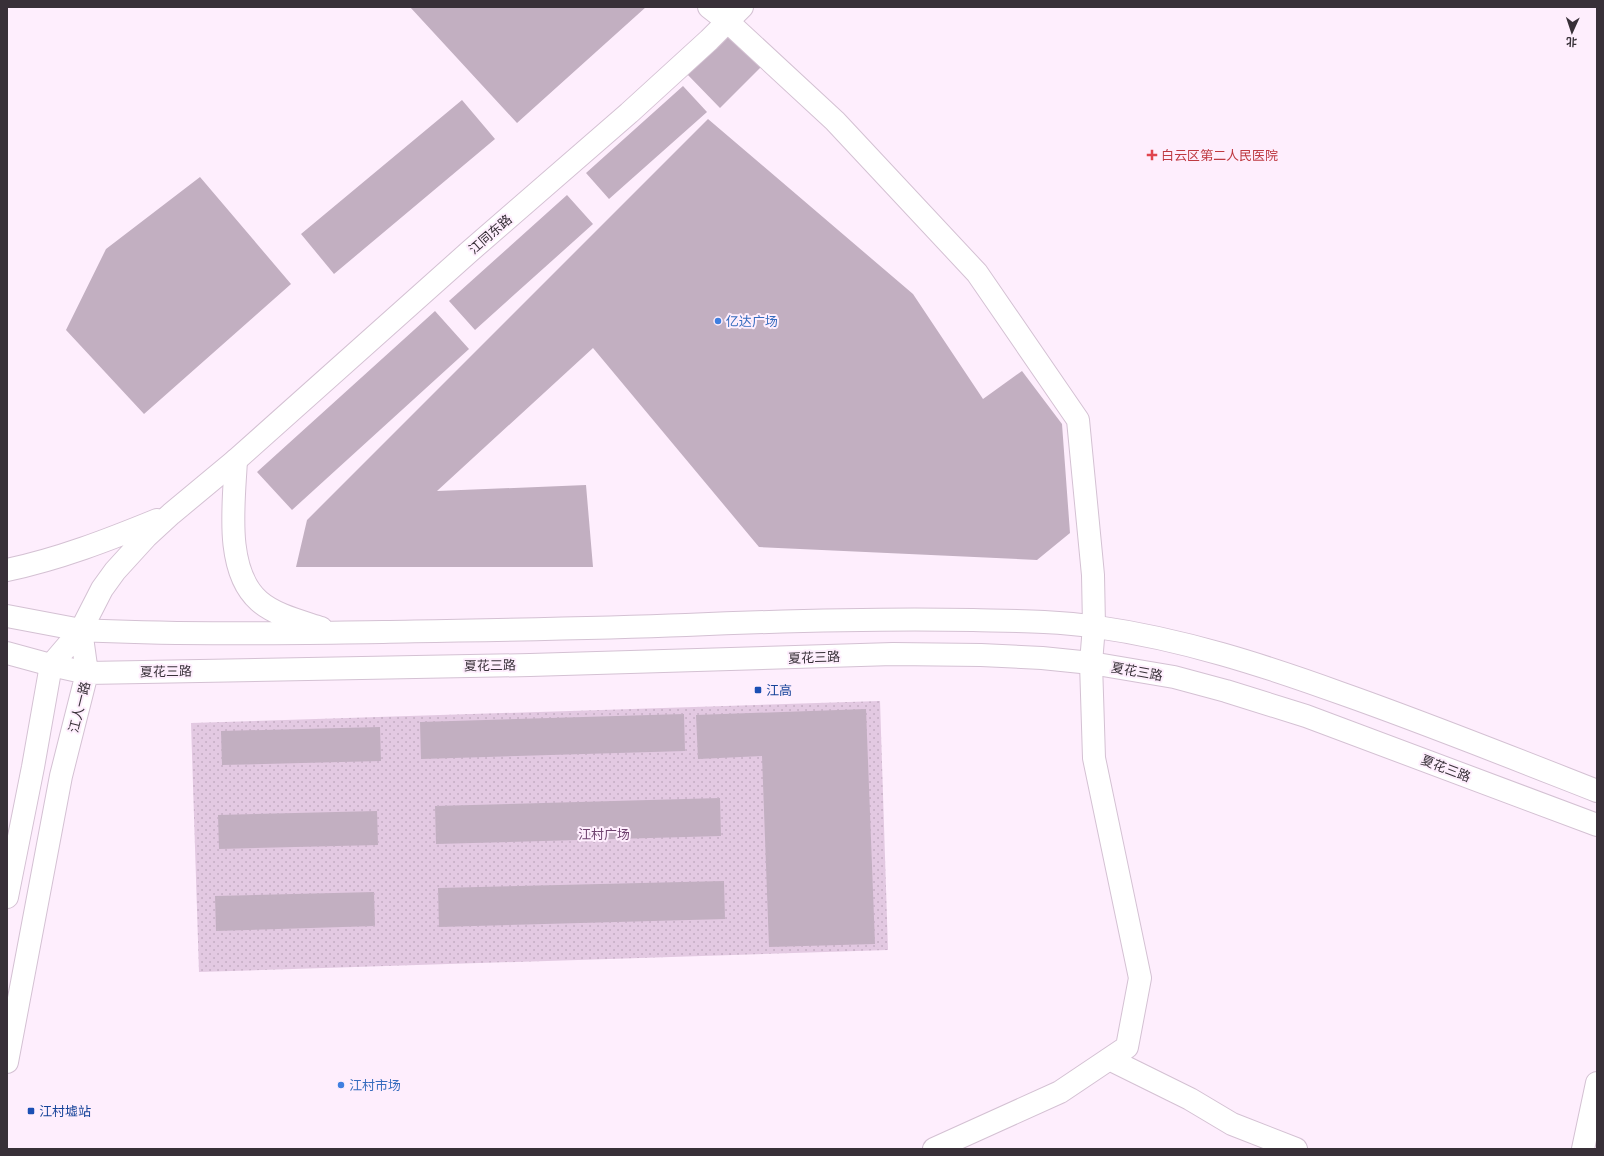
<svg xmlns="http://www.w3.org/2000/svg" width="1604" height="1156" viewBox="0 0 1604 1156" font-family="Raleway,'Noto Sans SC',sans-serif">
  <defs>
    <pattern id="park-dots" width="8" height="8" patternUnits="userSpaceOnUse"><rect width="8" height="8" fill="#e3c9e2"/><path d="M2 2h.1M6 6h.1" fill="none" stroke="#c4adc3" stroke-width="1.8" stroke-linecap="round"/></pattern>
  </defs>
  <rect width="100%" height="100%" fill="#feeefd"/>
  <path fill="url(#park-dots)" d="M880,701L888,950L199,972L191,723Z"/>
  <path fill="#c2afc1" d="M410,7H646L517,123Z
    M727,33L761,67L720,108L686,73Z
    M683,86L707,112L609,199L586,173Z
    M462,100L495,139L334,274L301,234Z
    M708,119L913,294L983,399L1022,371L1062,424L1070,533L1037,560L759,547L593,348L437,491L586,485L593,567H296L307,520Z
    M200,177L291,284L144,414L66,330L106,249Z
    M567,195L593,224L475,330L449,301Z
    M435,311L469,349L292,510L257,472Z
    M866,709L875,944L769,947L762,756L698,759L696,715Z
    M684,714L685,751L421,759L420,722Z
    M380,727L381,761L222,765L221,731Z
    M720,798L721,836L436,844L435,806Z
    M377,811L378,845L219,849L218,815Z
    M724,881L725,919L439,927L438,888Z
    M374,892L375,926L216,931L215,896Z"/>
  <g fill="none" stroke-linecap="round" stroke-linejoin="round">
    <defs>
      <path id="minor" d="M709,7L727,21L835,121L977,273L1078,420L1093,575L1094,626L1091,663L1094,758L1140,978L1127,1047L1060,1092L934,1149
        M1109,1059L1190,1099L1232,1124L1296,1149
        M1583,1149L1597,1083"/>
      <path id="tertiary" d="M7,570C59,559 108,540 157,520
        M81,630L102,589L115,571L146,537L171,514L236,460L469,252L629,113L709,40L742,7"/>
      <path id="secondary" d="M7,616L81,630
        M7,653L51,665"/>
      <path id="primary" d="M236,460C234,502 224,570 259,601C275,615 300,621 321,628
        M81,630C181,635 282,633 383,632C484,630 585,629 686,625C781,621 877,618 973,620C1014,621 1056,621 1097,627C1182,639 1263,665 1343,694C1428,724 1513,758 1597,791
        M51,665L87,673L530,665L893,654L981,655L1042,658L1091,663L1174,677L1226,691L1306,716L1597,825
        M7,897L33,767L51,665L81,630
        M7,1062L61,776L87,673L81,630"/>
    </defs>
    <use href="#minor" stroke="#d4c1d3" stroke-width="24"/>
    <use href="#tertiary" stroke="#d4c1d3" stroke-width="24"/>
    <use href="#secondary" stroke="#d4c1d3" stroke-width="24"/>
    <use href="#primary" stroke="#d4c1d3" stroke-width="24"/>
    <use href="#minor" stroke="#fff" stroke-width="22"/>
    <use href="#tertiary" stroke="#fff" stroke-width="22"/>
    <use href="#secondary" stroke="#fff" stroke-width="22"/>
    <use href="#primary" stroke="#fff" stroke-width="22"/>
  </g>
  <path fill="#e0444e" stroke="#feeefd" stroke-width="1.5" d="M1150 149h4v4h4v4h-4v4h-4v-4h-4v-4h4z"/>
  <g fill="#3f7fe0" stroke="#feeefd" stroke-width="1.5">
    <circle cx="718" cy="321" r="4"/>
    <circle cx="341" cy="1085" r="4"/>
  </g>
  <g fill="#1a4fb4" stroke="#feeefd" stroke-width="1.5">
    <rect x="754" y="686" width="8" height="8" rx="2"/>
    <rect x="27" y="1107" width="8" height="8" rx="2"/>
  </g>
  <g text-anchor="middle" stroke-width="4" stroke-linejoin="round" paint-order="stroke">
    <g font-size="13" fill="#be3a42" stroke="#feeefd" text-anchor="start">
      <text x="1161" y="160">白云区第二人民医院</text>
    </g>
    <g font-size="13" fill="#383038" stroke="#feeefd">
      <text transform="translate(490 234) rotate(-41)" y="5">江同东路</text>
      <text transform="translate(814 657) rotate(-2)" y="5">夏花三路</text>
      <text transform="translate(490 665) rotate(-1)" y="5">夏花三路</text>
      <text transform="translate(166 671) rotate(-1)" y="5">夏花三路</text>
      <text transform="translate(1137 671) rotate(10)" y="5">夏花三路</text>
      <text transform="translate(79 707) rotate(-76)" y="5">江人一路</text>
      <text transform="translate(1446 768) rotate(21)" y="5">夏花三路</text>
    </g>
    <g font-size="13" fill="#366cbe" stroke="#feeefd" text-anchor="start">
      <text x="726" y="326">亿达广场</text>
      <text x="349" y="1090">江村市场</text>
    </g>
    <g font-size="13" fill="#164399" stroke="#feeefd" text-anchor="start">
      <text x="766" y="695">江高</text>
      <text x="39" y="1116">江村墟站</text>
    </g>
    <g font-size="13" fill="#6f426f" stroke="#feeefd">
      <text x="604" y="839">江村广场</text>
    </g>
  </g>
  <rect width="1604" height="1156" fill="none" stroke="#383038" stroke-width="16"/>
  <g transform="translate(1572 32) rotate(183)" stroke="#feeefd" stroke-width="3" paint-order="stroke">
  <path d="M0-3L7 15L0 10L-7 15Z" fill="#383038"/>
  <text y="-6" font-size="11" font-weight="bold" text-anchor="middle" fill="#383038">北</text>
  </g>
</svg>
